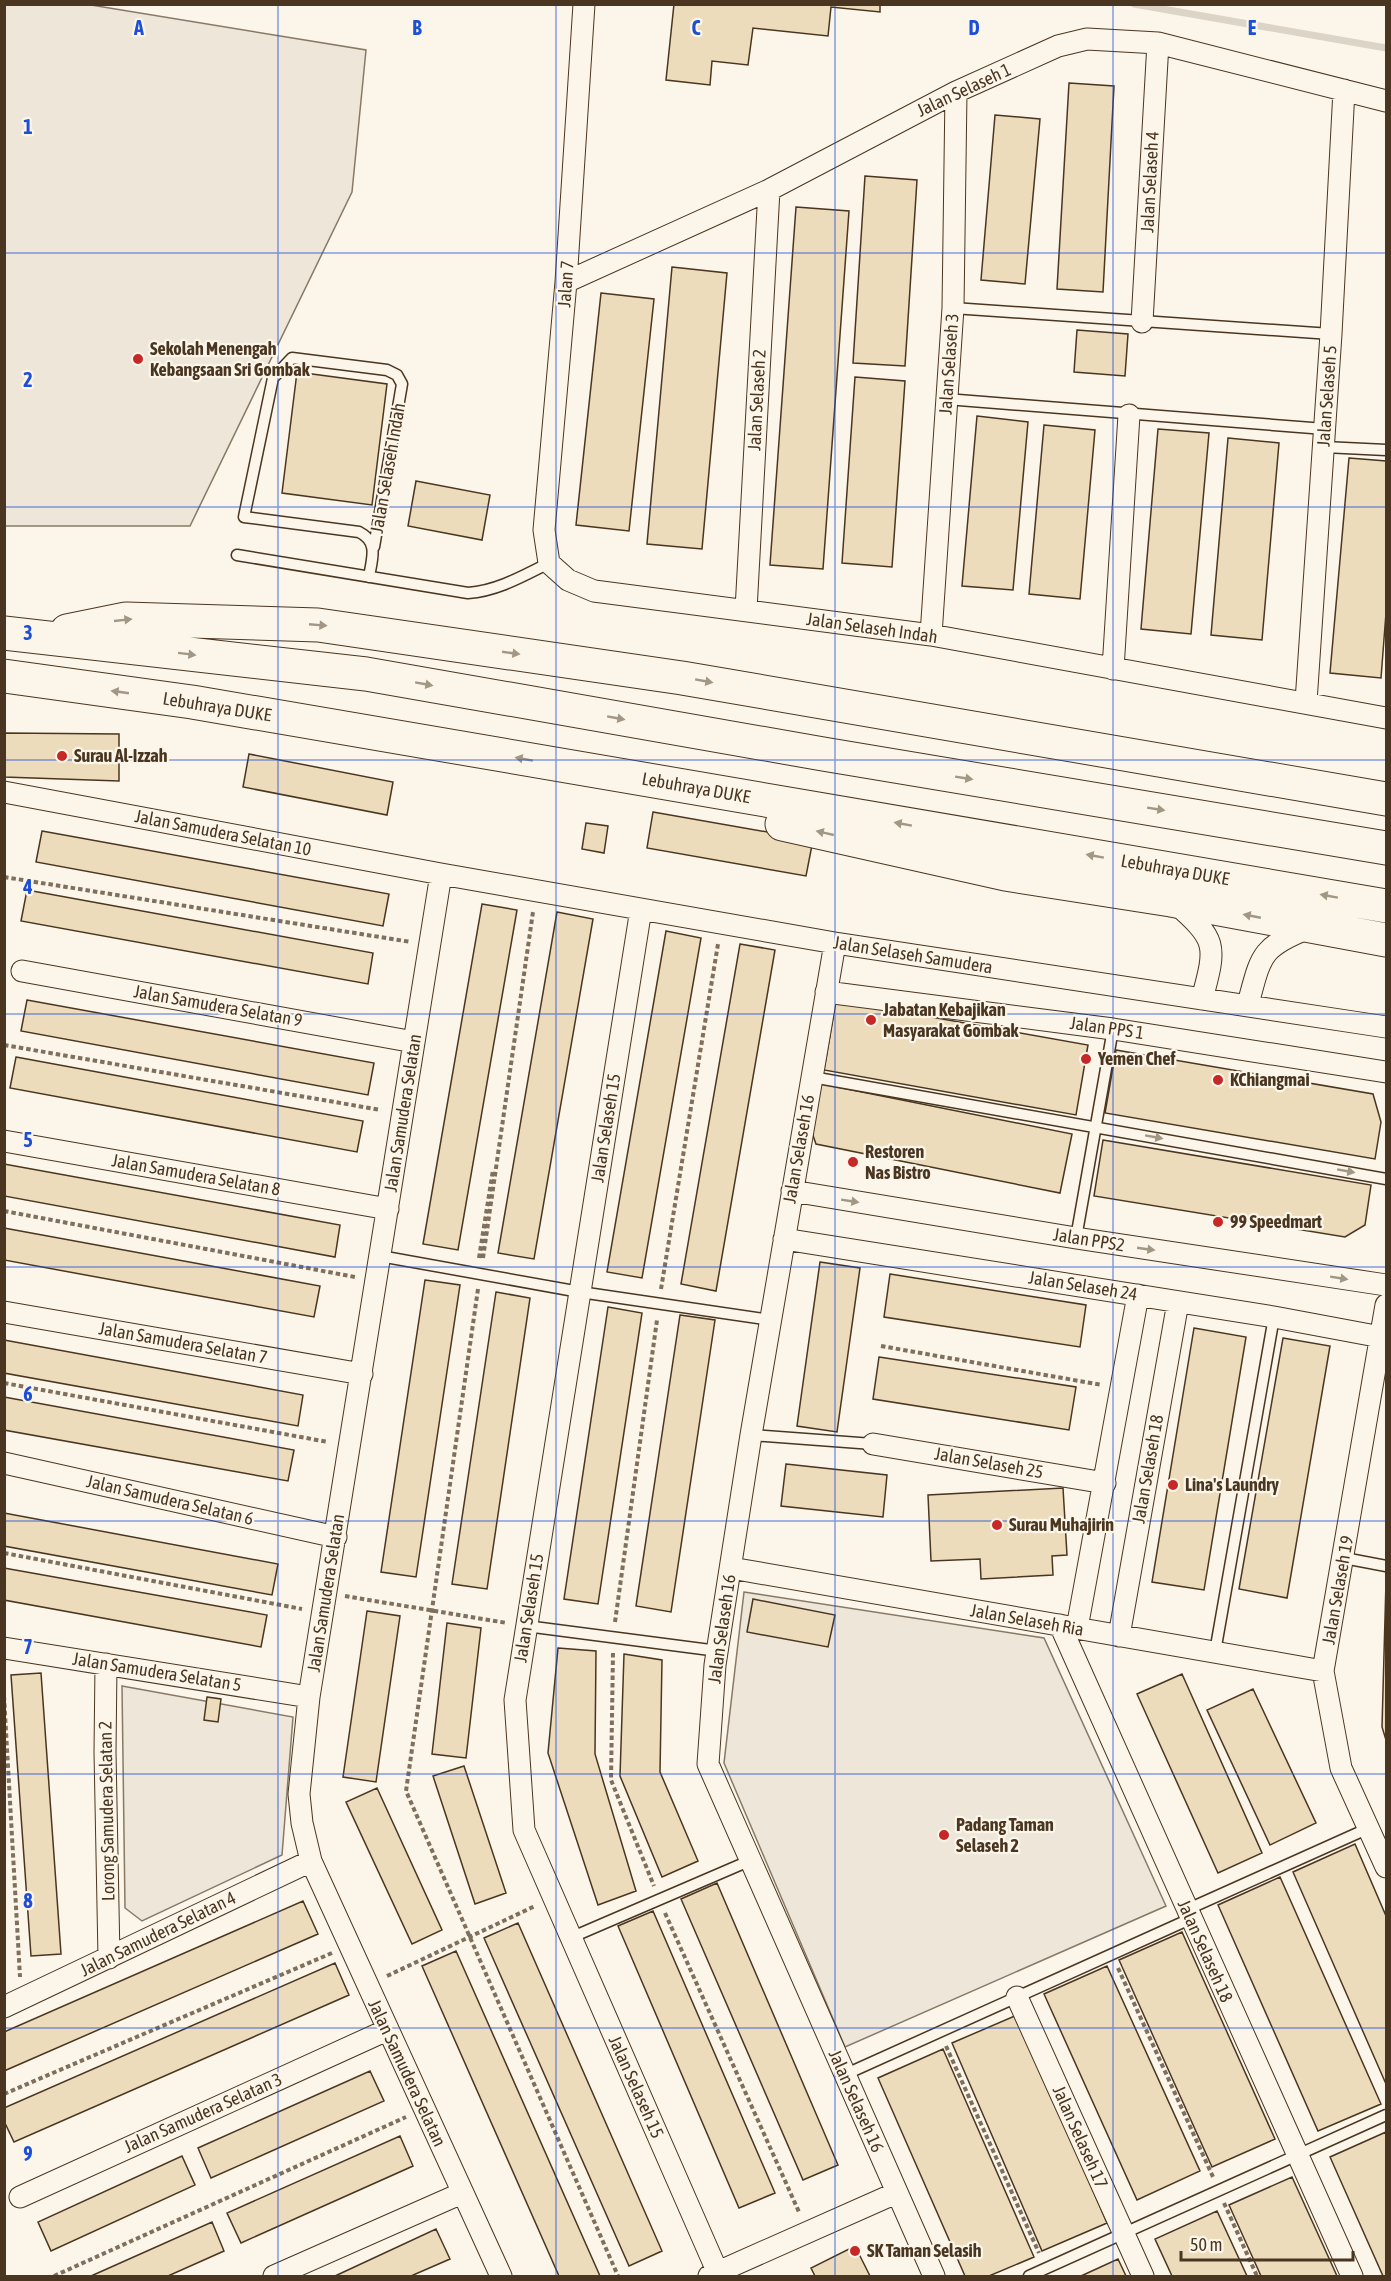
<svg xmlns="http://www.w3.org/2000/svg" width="1391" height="2281" viewBox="0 0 1391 2281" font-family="'Asap Condensed',sans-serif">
  <rect width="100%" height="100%" fill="#fbf6e9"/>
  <path fill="#ede6d9" stroke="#887966" stroke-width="1.5" d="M4,5H91L366,50L352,192L190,526H5Z
    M744,1592L1044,1638L1166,1906L845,2047L724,1763Z
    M122,1686L293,1717L282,1855L142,1921L125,1908Z"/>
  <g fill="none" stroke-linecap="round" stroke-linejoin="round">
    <path stroke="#dcd4c6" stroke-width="7" d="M1134,4L1386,48"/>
  </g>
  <path fill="#ecdcbc" stroke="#4a3520" stroke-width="1.5" d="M674,4H880V12L831,7L828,36L753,28L748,65L712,61L710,85L666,80Z
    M1069,83L1114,86L1103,292L1057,289Z
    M995,115L1040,119L1025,284L981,280Z
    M865,176L917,180L905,366L853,363Z
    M796,207L849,211L823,569L770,565Z
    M672,267L727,273L702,549L647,544Z
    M601,293L654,299L629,531L576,525Z
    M1077,330L1128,334L1125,376L1074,372Z
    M297,372L387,384L372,505L282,493Z
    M855,377L905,381L892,567L842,563Z
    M977,416L1028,422L1013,590L962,586Z
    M1044,425L1095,430L1080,599L1029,594Z
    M1158,429L1209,433L1191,634L1141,629Z
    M1228,438L1279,443L1262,640L1211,635Z
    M1349,458L1386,461V613L1381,678L1330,673Z
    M416,481L490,495L482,540L408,526Z
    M4,733L119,734V781L4,777Z
    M249,754L393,782L387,815L243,787Z
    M653,812L813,840L806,876L647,848Z
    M586,823L608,826L604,853L582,849Z
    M42,831L389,894L383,926L36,862Z
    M27,890L373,953L368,984L21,921Z
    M482,904L517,910L458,1250L423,1244Z
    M557,912L593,919L534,1259L498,1253Z
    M666,931L701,938L642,1278L607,1272Z
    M740,944L775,950L716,1291L681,1284Z
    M27,1000L374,1063L368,1095L21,1031Z
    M836,1000L1088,1045L1076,1115L824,1070Z
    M1116,1050L1373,1094L1381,1122L1375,1159L1105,1113Z
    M16,1057L363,1121L357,1152L10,1088Z
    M817,1083L1072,1134L1060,1193L816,1144L809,1124Z
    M1103,1140L1371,1185L1365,1225L1345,1237L1094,1196Z
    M4,1164L340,1225L335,1257L4,1196Z
    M4,1228L320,1286L314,1317L4,1260Z
    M820,1262L860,1268L837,1432L797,1426Z
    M890,1274L1086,1305L1080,1347L884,1317Z
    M425,1280L460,1285L416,1577L381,1572Z
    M496,1292L530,1298L487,1589L452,1584Z
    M608,1307L642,1313L598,1604L564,1599Z
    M680,1315L715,1320L671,1612L636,1606Z
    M1194,1328L1246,1337L1204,1590L1152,1582Z
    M1283,1338L1330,1346L1287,1598L1239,1589Z
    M4,1340L303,1395L298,1426L4,1373Z
    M879,1357L1076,1387L1069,1430L873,1399Z
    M4,1397L294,1450L288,1481L4,1430Z
    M786,1464L887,1475L883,1517L781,1506Z
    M1063,1488L1067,1555L1052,1556L1053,1575L981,1579L980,1559L931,1561L928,1495Z
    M4,1513L278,1564L272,1595L4,1546Z
    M4,1568L267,1615L261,1647L4,1600Z
    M1386,1582V1740L1382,1727Z
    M753,1599L835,1615L828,1647L747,1632Z
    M367,1611L400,1616L376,1782L343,1777Z
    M447,1623L481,1628L466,1758L432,1754Z
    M558,1648L596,1651L595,1754L636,1891L598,1905L548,1753Z
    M624,1654L662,1660L660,1772L698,1861L662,1877L620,1776Z
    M41,1673L61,1954L31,1956L11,1675Z
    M1182,1674L1262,1853L1218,1873L1137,1694Z
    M1253,1689L1316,1823L1270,1845L1207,1710Z
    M207,1697L221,1699L218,1722L204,1720Z
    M464,1766L506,1893L475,1904L433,1776Z
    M377,1788L442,1930L412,1944L346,1802Z
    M1355,1844L1386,1916V2084L1293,1872Z
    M1280,1877L1381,2104L1318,2131L1218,1905Z
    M717,1883L838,2165L803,2180L681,1899Z
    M303,1901L318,1934L4,2071V2032Z
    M653,1911L775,2193L739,2208L618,1926Z
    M518,1923L662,2251L629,2266L484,1938Z
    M1182,1932L1275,2139L1212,2167L1119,1960Z
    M456,1951L600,2276H559L422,1966Z
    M335,1963L349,1995L14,2142L4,2121V2108Z
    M1107,1966L1200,2171L1137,2200L1044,1994Z
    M1017,2015L1107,2223L1042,2251L952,2043Z
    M943,2049L1034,2257L989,2276H965L878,2078Z
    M370,2071L384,2101L211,2178L198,2148Z
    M1386,2132V2276H1383L1330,2157Z
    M400,2136L413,2166L241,2243L227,2213Z
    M182,2156L195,2185L51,2251L38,2222Z
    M1292,2177L1337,2276H1261L1229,2205Z
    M1217,2211L1247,2276H1172L1155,2239Z
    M212,2222L224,2251L168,2276H91Z
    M436,2229L450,2259L411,2276H335Z
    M855,2246L870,2276H815L811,2268Z
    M1118,2259L1126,2276H1081Z"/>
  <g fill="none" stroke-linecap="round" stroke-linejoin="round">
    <defs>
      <path id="service" d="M953,308L1331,334
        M946,399L1325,429
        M1324,447L1386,450
        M237,555L468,593C497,591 523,576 549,563
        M369,577C372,558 379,542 359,532L244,517L273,378L292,358L387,370L397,375L402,384L374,547
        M812,1077L1386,1179
        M1076,1238L1113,1029
        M380,1256L580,1292L771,1320
        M751,1435L873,1444
        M1344,1558L1386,1566
        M526,1626L718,1651
        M1215,1652L1274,1317
        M1186,1910L1369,1828
        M570,1938L749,1861
        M844,2075L1190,1919
        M1029,2276L1386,2115"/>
      <path id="minor" d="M584,4L566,282L544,530L549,563L568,580L594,591L931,635L1386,718
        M566,282L769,190L956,92L1058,46L1087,39L1158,43L1386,101
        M1142,322L1158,43
        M746,610L769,190
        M931,635L953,308L956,92
        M1113,669L1129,415
        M1306,702L1331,334L1344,90
        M4,792L441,874L835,943L1386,1027
        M441,874L309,1697L299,1794L302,1823L311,1861L501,2276
        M1174,902C1217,940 1217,944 1202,999
        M641,909L515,1700L524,1830L718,2273
        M835,943L751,1435L715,1665L708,1764L934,2276
        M22,971L414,1042
        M826,992L1113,1029L1386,1072
        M1248,1004C1261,956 1260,947 1309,928
        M4,1141L388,1209
        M792,1191L1076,1238L1386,1285
        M784,1239L1274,1317L1381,1337
        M1386,1305L1323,1671L1341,1768L1386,1867
        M4,1312L362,1374
        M873,1444L1105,1483
        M4,1463L336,1537
        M731,1568L1323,1671
        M1060,1625L1352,2276
        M1077,1628L1138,1295
        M1119,1636L1178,1302
        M4,1648L309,1697
        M106,1664L105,1752L109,1958
        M1017,1997L1143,2276
        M4,2007L311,1861
        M20,2197L387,2030
        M274,2276L462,2193
        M709,2276L896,2193"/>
      <path id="motorway" d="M67,631L126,619L318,625L682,678L1386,799
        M4,633L366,674L823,754L1386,848
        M4,676L192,702L1386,906
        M782,824L1005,874L1171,900L1386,940"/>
    </defs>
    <use href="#service" stroke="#4a3520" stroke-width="13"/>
    <use href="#minor" stroke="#4a3520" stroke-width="23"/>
    <use href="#motorway" stroke="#4a3520" stroke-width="35"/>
    <path stroke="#7f6f5c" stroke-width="4" stroke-dasharray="4.5 3" stroke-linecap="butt" d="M4,877L411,942
      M4,1045L381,1110
      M4,1211L355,1277
      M479,1258L493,1170
      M483,1258L533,912
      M478,1289L406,1791L618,2276
      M661,1289L718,944
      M881,1346L1102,1385
      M4,1383L328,1442
      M4,1553L302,1609
      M345,1596L507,1623
      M615,1622L657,1320
      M613,1653L611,1780L654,1886
      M4,1696L20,1977
      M665,1913L799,2212
      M1118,1968L1213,2177
      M387,1976L535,1906
      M946,2046L1039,2253
      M4,2094L332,1953
      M1224,2203L1257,2276
      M54,2276L406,2117"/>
    <use href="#service" stroke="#fbf6e9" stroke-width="10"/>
    <use href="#minor" stroke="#fbf6e9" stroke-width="21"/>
    <use href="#motorway" stroke="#fbf6e9" stroke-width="33"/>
  </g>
  <defs><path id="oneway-solid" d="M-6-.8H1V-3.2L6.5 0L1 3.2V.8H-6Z" transform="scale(1.5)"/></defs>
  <g fill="#a29684">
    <use href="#oneway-solid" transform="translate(123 620) rotate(-6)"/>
    <use href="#oneway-solid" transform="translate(318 625) rotate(5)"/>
    <use href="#oneway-solid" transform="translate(511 653) rotate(8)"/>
    <use href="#oneway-solid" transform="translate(187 654) rotate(7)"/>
    <use href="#oneway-solid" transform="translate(704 681) rotate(10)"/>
    <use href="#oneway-solid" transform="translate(424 684) rotate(10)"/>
    <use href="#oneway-solid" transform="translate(120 692) rotate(-172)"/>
    <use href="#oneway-solid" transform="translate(616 718) rotate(10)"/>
    <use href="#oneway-solid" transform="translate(524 759) rotate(-170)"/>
    <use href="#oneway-solid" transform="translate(964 778) rotate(9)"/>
    <use href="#oneway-solid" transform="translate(1156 809) rotate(9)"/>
    <use href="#oneway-solid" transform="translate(903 824) rotate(-170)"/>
    <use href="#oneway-solid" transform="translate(825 833) rotate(-167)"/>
    <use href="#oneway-solid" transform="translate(1095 856) rotate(-170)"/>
    <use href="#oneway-solid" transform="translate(1329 896) rotate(-170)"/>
    <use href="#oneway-solid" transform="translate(1252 916) rotate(-169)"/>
    <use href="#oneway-solid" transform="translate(1154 1137) rotate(10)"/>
    <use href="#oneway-solid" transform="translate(1346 1171) rotate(10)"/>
    <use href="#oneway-solid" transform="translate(850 1201) rotate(9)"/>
    <use href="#oneway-solid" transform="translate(1146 1249) rotate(8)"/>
    <use href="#oneway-solid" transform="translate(1339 1278) rotate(9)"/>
  </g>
  <path fill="none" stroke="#1d4ed8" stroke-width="1.5" stroke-opacity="0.55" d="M278,4V2276M556,4V2276M835,4V2276M1113,4V2276M4,253H1386M4,507H1386M4,760H1386M4,1014H1386M4,1267H1386M4,1521H1386M4,1774H1386M4,2028H1386"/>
  <g fill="#c62828" stroke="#fbf6e9" stroke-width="2">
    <circle cx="138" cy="359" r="6"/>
    <circle cx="62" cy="756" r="6"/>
    <circle cx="871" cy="1020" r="6"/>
    <circle cx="1086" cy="1059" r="6"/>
    <circle cx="1218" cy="1080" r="6"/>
    <circle cx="853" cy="1162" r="6"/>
    <circle cx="1218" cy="1222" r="6"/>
    <circle cx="1173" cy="1485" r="6"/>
    <circle cx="997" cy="1525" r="6"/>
    <circle cx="944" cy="1835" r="6"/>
    <circle cx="855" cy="2251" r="6"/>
  </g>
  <g text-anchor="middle" stroke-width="4.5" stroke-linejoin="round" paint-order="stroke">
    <g font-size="18" fill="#4a3520" stroke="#fbf6e9">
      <text transform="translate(964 90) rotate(-25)" y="6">Jalan Selaseh 1</text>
      <text transform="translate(1150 182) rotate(-87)" y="6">Jalan Selaseh 4</text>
      <text transform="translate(566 284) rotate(-86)" y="6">Jalan 7</text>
      <text transform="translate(949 364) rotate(-86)" y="6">Jalan Selaseh 3</text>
      <text transform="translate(1327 396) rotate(-86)" y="6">Jalan Selaseh 5</text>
      <text transform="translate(757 400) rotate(-87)" y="6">Jalan Selaseh 2</text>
      <text transform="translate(388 468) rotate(-80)" y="6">Jalan Selaseh Indah</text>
      <text transform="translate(872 628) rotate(8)" y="6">Jalan Selaseh Indah</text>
      <text transform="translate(217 707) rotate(9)" y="6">Lebuhraya DUKE</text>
      <text transform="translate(696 788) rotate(10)" y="6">Lebuhraya DUKE</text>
      <text transform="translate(223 833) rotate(11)" y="6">Jalan Samudera Selatan 10</text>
      <text transform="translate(1175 870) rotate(10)" y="6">Lebuhraya DUKE</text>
      <text transform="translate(913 955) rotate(9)" y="6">Jalan Selaseh Samudera</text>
      <text transform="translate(218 1006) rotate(10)" y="6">Jalan Samudera Selatan 9</text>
      <text transform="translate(1107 1028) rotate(8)" y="6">Jalan PPS 1</text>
      <text transform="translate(403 1113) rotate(-81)" y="6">Jalan Samudera Selatan</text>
      <text transform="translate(606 1128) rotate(-81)" y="6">Jalan Selaseh 15</text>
      <text transform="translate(799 1149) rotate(-80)" y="6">Jalan Selaseh 16</text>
      <text transform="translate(196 1175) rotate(10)" y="6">Jalan Samudera Selatan 8</text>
      <text transform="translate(1089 1240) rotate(9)" y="6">Jalan PPS2</text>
      <text transform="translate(1083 1286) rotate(9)" y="6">Jalan Selaseh 24</text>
      <text transform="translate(183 1343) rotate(10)" y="6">Jalan Samudera Selatan 7</text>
      <text transform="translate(989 1463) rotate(10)" y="6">Jalan Selaseh 25</text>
      <text transform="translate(1148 1469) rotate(-80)" y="6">Jalan Selaseh 18</text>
      <text transform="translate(170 1500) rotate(13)" y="6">Jalan Samudera Selatan 6</text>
      <text transform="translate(1338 1590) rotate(-80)" y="6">Jalan Selaseh 19</text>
      <text transform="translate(326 1593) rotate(-81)" y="6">Jalan Samudera Selatan</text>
      <text transform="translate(529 1608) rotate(-81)" y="6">Jalan Selaseh 15</text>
      <text transform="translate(1027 1620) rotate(10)" y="6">Jalan Selaseh Ria</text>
      <text transform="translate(722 1629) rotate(-82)" y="6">Jalan Selaseh 16</text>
      <text transform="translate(157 1672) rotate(9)" y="6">Jalan Samudera Selatan 5</text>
      <text transform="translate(107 1811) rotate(-91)" y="6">Lorong Samudera Selatan 2</text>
      <text transform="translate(158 1934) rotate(-26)" y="6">Jalan Samudera Selatan 4</text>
      <text transform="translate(1205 1951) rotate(66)" y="6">Jalan Selaseh 18</text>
      <text transform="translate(407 2073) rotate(65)" y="6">Jalan Samudera Selatan</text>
      <text transform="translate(636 2087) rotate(66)" y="6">Jalan Selaseh 15</text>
      <text transform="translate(856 2101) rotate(66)" y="6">Jalan Selaseh 16</text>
      <text transform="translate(203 2113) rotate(-24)" y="6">Jalan Samudera Selatan 3</text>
      <text transform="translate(1080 2137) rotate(66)" y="6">Jalan Selaseh 17</text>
    </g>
    <g font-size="18" font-weight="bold" fill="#4a3520" stroke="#fbf6e9" text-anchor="start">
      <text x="150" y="355">Sekolah Menengah<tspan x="150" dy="21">Kebangsaan Sri Gombak</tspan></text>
      <text x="74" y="762">Surau Al-Izzah</text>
      <text x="883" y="1016">Jabatan Kebajikan<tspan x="883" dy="21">Masyarakat Gombak</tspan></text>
      <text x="1098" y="1065">Yemen Chef</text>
      <text x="1230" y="1086">KChiangmai</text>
      <text x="865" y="1158">Restoren<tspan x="865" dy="21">Nas Bistro</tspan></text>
      <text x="1230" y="1228">99 Speedmart</text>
      <text x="1185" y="1491">Lina's Laundry</text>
      <text x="1009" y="1531">Surau Muhajirin</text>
      <text x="956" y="1831">Padang Taman<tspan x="956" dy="21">Selaseh 2</tspan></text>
      <text x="867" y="2257">SK Taman Selasih</text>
    </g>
  </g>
  <g font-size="20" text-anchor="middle" font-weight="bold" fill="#1d4ed8" stroke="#fbf6e9" stroke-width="4.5" stroke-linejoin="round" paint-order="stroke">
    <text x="139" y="35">A</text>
    <text x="417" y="35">B</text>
    <text x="696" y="35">C</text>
    <text x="974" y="35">D</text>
    <text x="1252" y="35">E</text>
    <text x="28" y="134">1</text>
    <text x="28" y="387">2</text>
    <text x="28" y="640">3</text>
    <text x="28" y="894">4</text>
    <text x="28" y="1147">5</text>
    <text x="28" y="1401">6</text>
    <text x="28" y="1654">7</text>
    <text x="28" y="1908">8</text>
    <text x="28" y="2161">9</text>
  </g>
  <rect width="1391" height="2281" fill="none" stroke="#4a3520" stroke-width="12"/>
  <path d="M1181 2251v9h172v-9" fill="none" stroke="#4a3520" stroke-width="3"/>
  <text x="1190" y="2251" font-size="18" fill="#4a3520" stroke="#fbf6e9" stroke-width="4.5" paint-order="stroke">50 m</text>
</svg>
